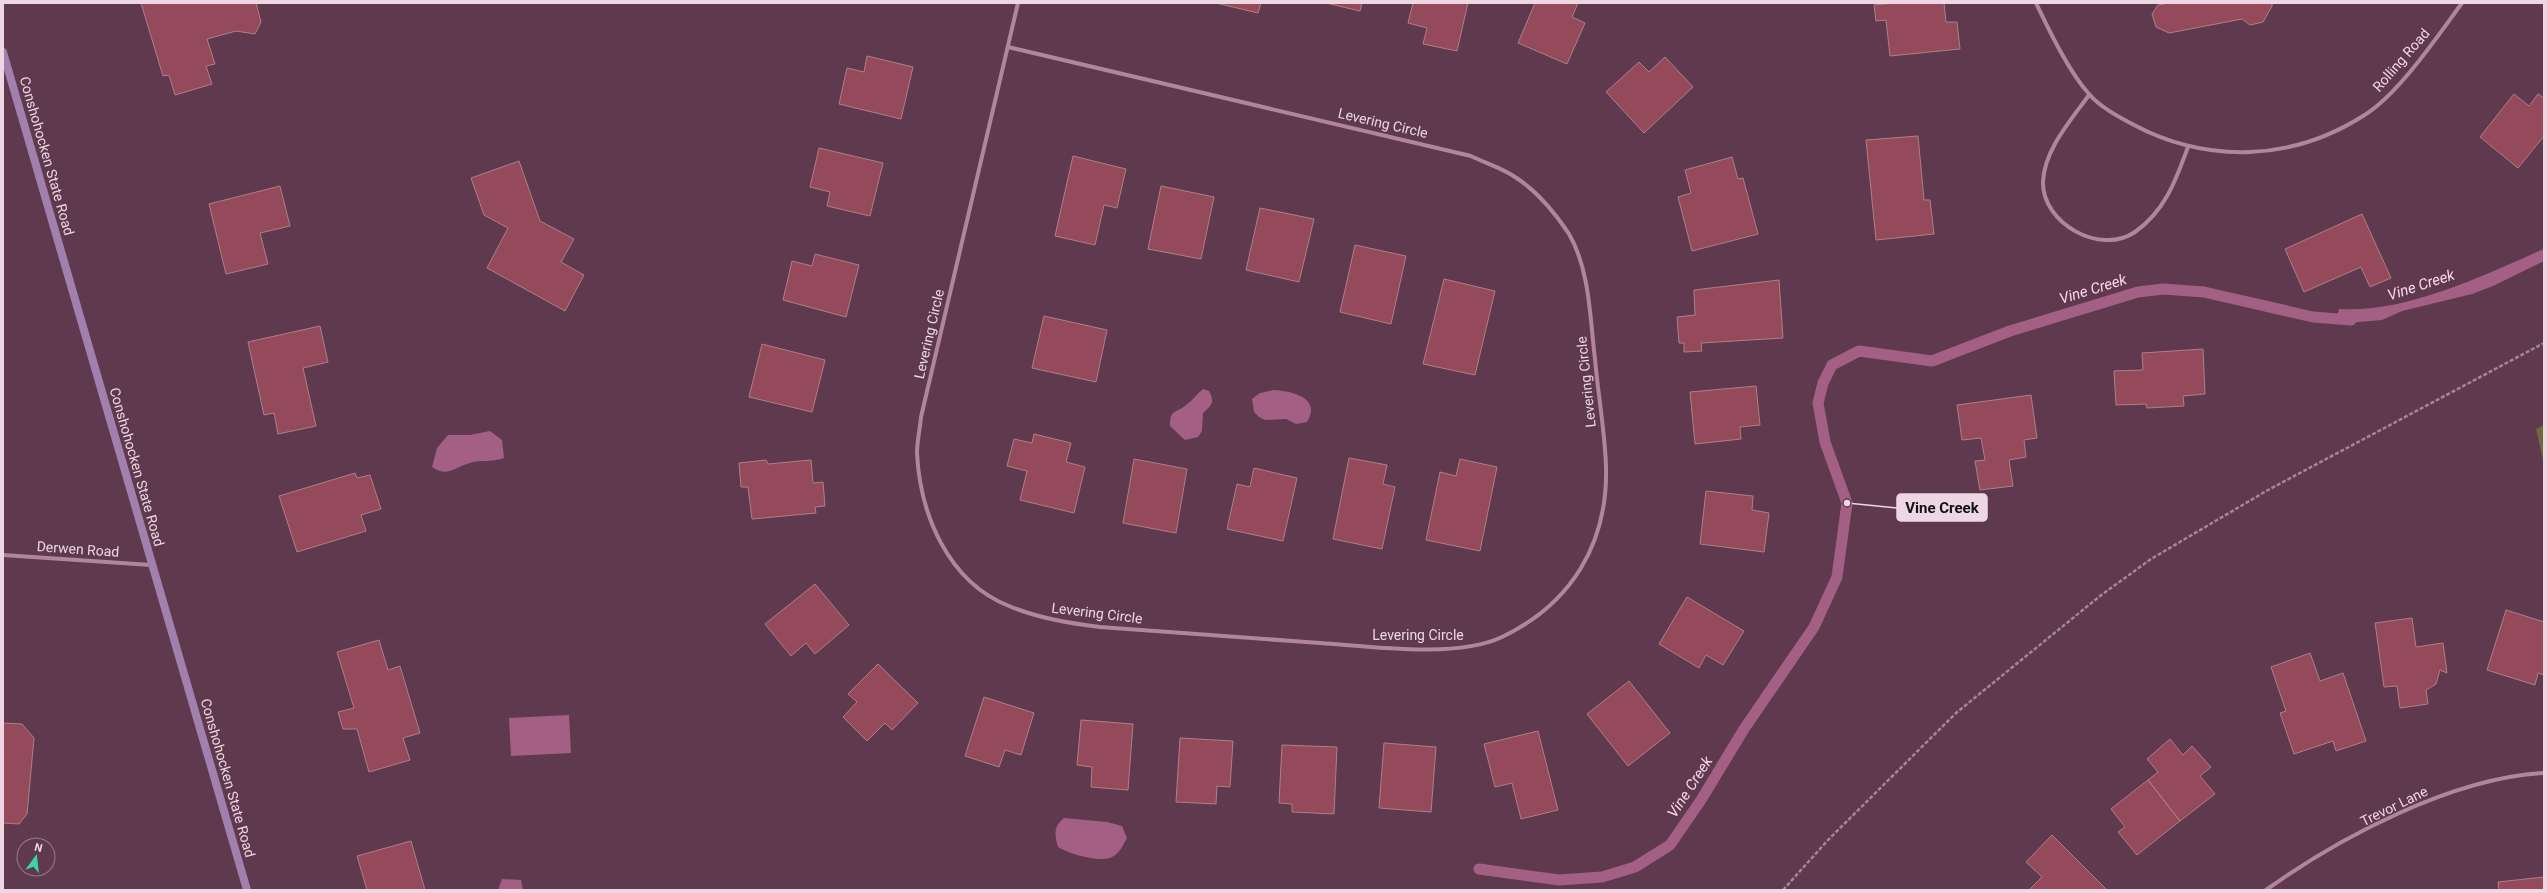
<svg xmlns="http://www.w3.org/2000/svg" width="2547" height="893" viewBox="0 0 2547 893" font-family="Roboto,sans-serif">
  <rect width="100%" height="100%" fill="#5f3a4e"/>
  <path fill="#6d6b3d" d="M2544,425V464L2536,429Z"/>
  <path fill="#a45f85" d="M2544,249V261L2493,286L2472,294L2402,311L2382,320L2335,324L2339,309C2407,313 2482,276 2544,249Z
    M1203,389L1209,391C1215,402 1212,405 1203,413L1202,431L1198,437L1185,440L1170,426C1170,408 1176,414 1186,405C1192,401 1197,394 1203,389Z
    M1274,390C1292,391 1322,398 1307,422L1296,424L1286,419L1265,420L1259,417L1254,412L1252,399L1260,393Z
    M490,431L502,440L504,458C490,463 481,459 470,463C454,467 448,478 432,467L437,448L448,435H470Z
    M569,715L571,753L511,756L509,718Z
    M1064,818L1107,822L1122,826L1127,838C1123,845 1120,853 1112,857C1100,863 1069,854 1058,847C1054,834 1054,826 1064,818Z
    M502,879L521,880L523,890H498Z"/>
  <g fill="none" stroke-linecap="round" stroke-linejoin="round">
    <path stroke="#a45f85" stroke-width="11" d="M1479,869L1559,880L1602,877L1635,867L1670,845L1701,800L1744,729L1814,627L1837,577L1847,503L1825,442L1818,403L1823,383L1832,365L1859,351L1932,361L2010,331L2138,292L2163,289L2204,292L2313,317L2351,320"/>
  </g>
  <path fill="#944a5b" stroke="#af7f87" d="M141,3H256L261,22L255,34L236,31L207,39L215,64L206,66L212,84L175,95L169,75L163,76Z
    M1216,3H1261L1258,13Z
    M1326,3H1362L1360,11Z
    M1413,3H1468L1457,51L1423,44L1427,28L1408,23Z
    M1535,3H1578L1572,17L1585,23L1567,64L1518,43Z
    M1895,3H1944L1946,22H1957L1960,49L1890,56L1886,20L1876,21L1874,5Z
    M2169,3H2272V6L2263,22L2250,25L2242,19L2169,33L2156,27L2152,14L2158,5Z
    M867,56L913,67L901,119L839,104L847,68L864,72Z
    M1665,57L1693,87L1644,133L1606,92L1639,62L1649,72Z
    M2514,94L2529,106L2538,94L2544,98V136L2518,168L2480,137Z
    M1918,136L1924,200H1930L1934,234L1876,240L1866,140Z
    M819,148L883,163L870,216L827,206L830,192L810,187Z
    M1073,156L1126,169L1117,208L1104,205L1095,245L1055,236Z
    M1732,157L1738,179L1743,178L1758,234L1692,251L1678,197L1691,193L1685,170Z
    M519,161L540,221L574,239L561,262L584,275L565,311L487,268L508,228L484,215L471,178Z
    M280,186L290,226L260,233L268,264L226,274L209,204Z
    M1161,186L1214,197L1201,259L1148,249Z
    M1260,208L1314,219L1299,282L1246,270Z
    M2362,214L2391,278L2370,287L2361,267L2304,292L2285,249Z
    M1355,245L1406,256L1391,324L1340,312Z
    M815,254L859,265L846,317L783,300L792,261L812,266Z
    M1444,279L1495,291L1475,375L1423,364Z
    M1779,280L1783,338L1701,343L1702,351L1684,352V343H1679L1677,317L1695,315L1694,290Z
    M1044,316L1107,330L1096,382L1032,368Z
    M320,326L328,362L303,368L316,426L278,434L274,413L264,415L248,342Z
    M762,344L825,360L812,412L749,397Z
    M2203,349L2205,394L2183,396L2184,406L2147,408L2146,404L2116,405L2114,371L2143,370L2142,353Z
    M1756,386L1760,425L1740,427L1741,439L1695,444L1690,392Z
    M2031,395L2037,438L2024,440L2026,457L2009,460L2013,486L1980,490L1975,461L1985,460L1981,438L1962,440L1957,405Z
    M1034,434L1071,443L1066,462L1085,467L1074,513L1020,500L1027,471L1007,466L1014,439L1032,443Z
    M1349,458L1387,465L1383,484L1395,487L1382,549L1333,539Z
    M1134,459L1187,469L1176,533L1123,523Z
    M1460,459L1497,467L1480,551L1426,540L1440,472L1456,476Z
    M766,460L768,464L811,460L813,483L823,482L825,506L815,507L816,513L752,519L748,487H741L739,463Z
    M1254,468L1297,478L1283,541L1227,529L1237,484L1250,487Z
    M355,473L357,478L370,475L381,509L361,515L366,531L297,552L279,496Z
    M1706,491L1753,496L1752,510L1769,513L1764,552L1700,544Z
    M815,584L849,625L815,654L806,643L791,656L765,624Z
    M1687,597L1744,631L1723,665L1706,655L1699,668L1659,644Z
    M2506,610L2544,622V675L2538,673L2535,685L2487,670Z
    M2412,618L2416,647L2443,643L2447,673L2440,670L2436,684L2426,690L2428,704L2400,708L2397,686L2384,687L2375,623Z
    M379,640L388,670L400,666L420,733L403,738L410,760L369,772L357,729H343L338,712L354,708L337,652Z
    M2310,653L2320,681L2343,673L2366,741L2336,751L2333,741L2294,754L2280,713L2286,711L2271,667Z
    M878,664L918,703L892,730L885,723L867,741L843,717L857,702L848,694Z
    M1629,681L1670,733L1628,766L1587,714Z
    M984,697L1034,713L1021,755L1005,750L999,767L965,756Z
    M1081,720L1133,724L1128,790L1091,787L1092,767L1077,765Z
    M3,723L22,724L34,738L27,814L19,824L3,823Z
    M1538,731L1558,810L1521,819L1512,783L1495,787L1484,744Z
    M1180,738L1233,741L1230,787L1217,786L1216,804L1176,802Z
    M2170,739L2183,755L2192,746L2211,767L2200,776L2215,794L2180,821L2148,780L2158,772L2147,759Z
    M1384,743L1436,747L1431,812L1379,808Z
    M1282,745L1337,747L1334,814L1292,812V804L1279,803Z
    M2148,780L2180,821L2137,855L2118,832L2125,827L2111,809Z
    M2052,835L2107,890H2029L2042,877L2026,862Z
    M411,841L425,890H367L357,856Z
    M2544,877V890H2499L2498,882Z"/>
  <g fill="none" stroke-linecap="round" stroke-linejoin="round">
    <path stroke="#a58696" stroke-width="2.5" stroke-dasharray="4 2" stroke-linecap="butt" d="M1783,890L1828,840L1956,713L2100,596L2151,559L2268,490L2544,343"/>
    <path stroke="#b1859b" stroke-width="4" d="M2036,3C2049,30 2069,72 2089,94C2100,107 2119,117 2134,125C2208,164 2292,161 2363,116C2398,95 2437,37 2462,3
      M1008,47L1471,156C1485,163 1502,168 1515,177C1537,191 1555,213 1569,234C1590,270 1590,319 1595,359C1598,395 1605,431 1606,467C1608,544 1571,604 1502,637C1454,660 1360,645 1306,642C1238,637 1169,632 1100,627C1068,623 1038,618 1009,606C948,582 920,514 917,453C917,441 920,429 921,417L1018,3
      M2089,95C2071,120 2044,150 2043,182C2042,223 2100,256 2135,232C2165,211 2176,180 2188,147
      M3,555L151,565
      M2266,890C2340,837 2452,778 2544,773"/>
    <path stroke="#a280ad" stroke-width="8" d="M3,52L247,890"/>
  </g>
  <g text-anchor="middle" stroke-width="3" stroke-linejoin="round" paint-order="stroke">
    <g font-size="14" fill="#eed6e2" stroke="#5f3a4e">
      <text transform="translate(2401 60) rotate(-49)" y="5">Rolling Road</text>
      <text transform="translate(1383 123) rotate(13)" y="5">Levering Circle</text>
      <text transform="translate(47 156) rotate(74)" y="5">Conshohocken State Road</text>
      <text transform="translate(929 334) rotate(-77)" y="5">Levering Circle</text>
      <text transform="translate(1586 382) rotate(-96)" y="5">Levering Circle</text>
      <text transform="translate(137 467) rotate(74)" y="5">Conshohocken State Road</text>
      <text transform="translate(78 549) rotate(4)" y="5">Derwen Road</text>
      <text transform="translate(1097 613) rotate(7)" y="5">Levering Circle</text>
      <text x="1418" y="640">Levering Circle</text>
      <text transform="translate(228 778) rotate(74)" y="5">Conshohocken State Road</text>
      <text transform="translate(2394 806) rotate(-26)" y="5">Trevor Lane</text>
    </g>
    <g font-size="15" font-style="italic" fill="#fdd4e9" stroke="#5f3a4e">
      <text transform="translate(2421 285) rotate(-18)" y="5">Vine Creek</text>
      <text transform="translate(2093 289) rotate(-17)" y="5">Vine Creek</text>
      <text transform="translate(1690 787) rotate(-57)" y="5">Vine Creek</text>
    </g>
  </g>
  <path fill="none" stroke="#eed6e2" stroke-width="1.5" d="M1847 503L1897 508"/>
  <circle fill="#eed6e2" stroke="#5f3a4e" stroke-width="1.5" cx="1847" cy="503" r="4"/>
  <rect fill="#eed6e2" stroke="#eed6e2" stroke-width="1.5" x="1897" y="494" width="90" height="27" rx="4"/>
  <g font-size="15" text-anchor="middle" font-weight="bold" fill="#111">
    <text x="1942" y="513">Vine Creek</text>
  </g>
  <rect width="2547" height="893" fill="none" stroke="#eed6e2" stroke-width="8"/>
  <g transform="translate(36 857) rotate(15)"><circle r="19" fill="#5f3a4e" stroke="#987889"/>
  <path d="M0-3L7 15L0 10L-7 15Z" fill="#3dd4a3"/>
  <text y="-6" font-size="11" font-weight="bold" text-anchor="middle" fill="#eed6e2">N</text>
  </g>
</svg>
